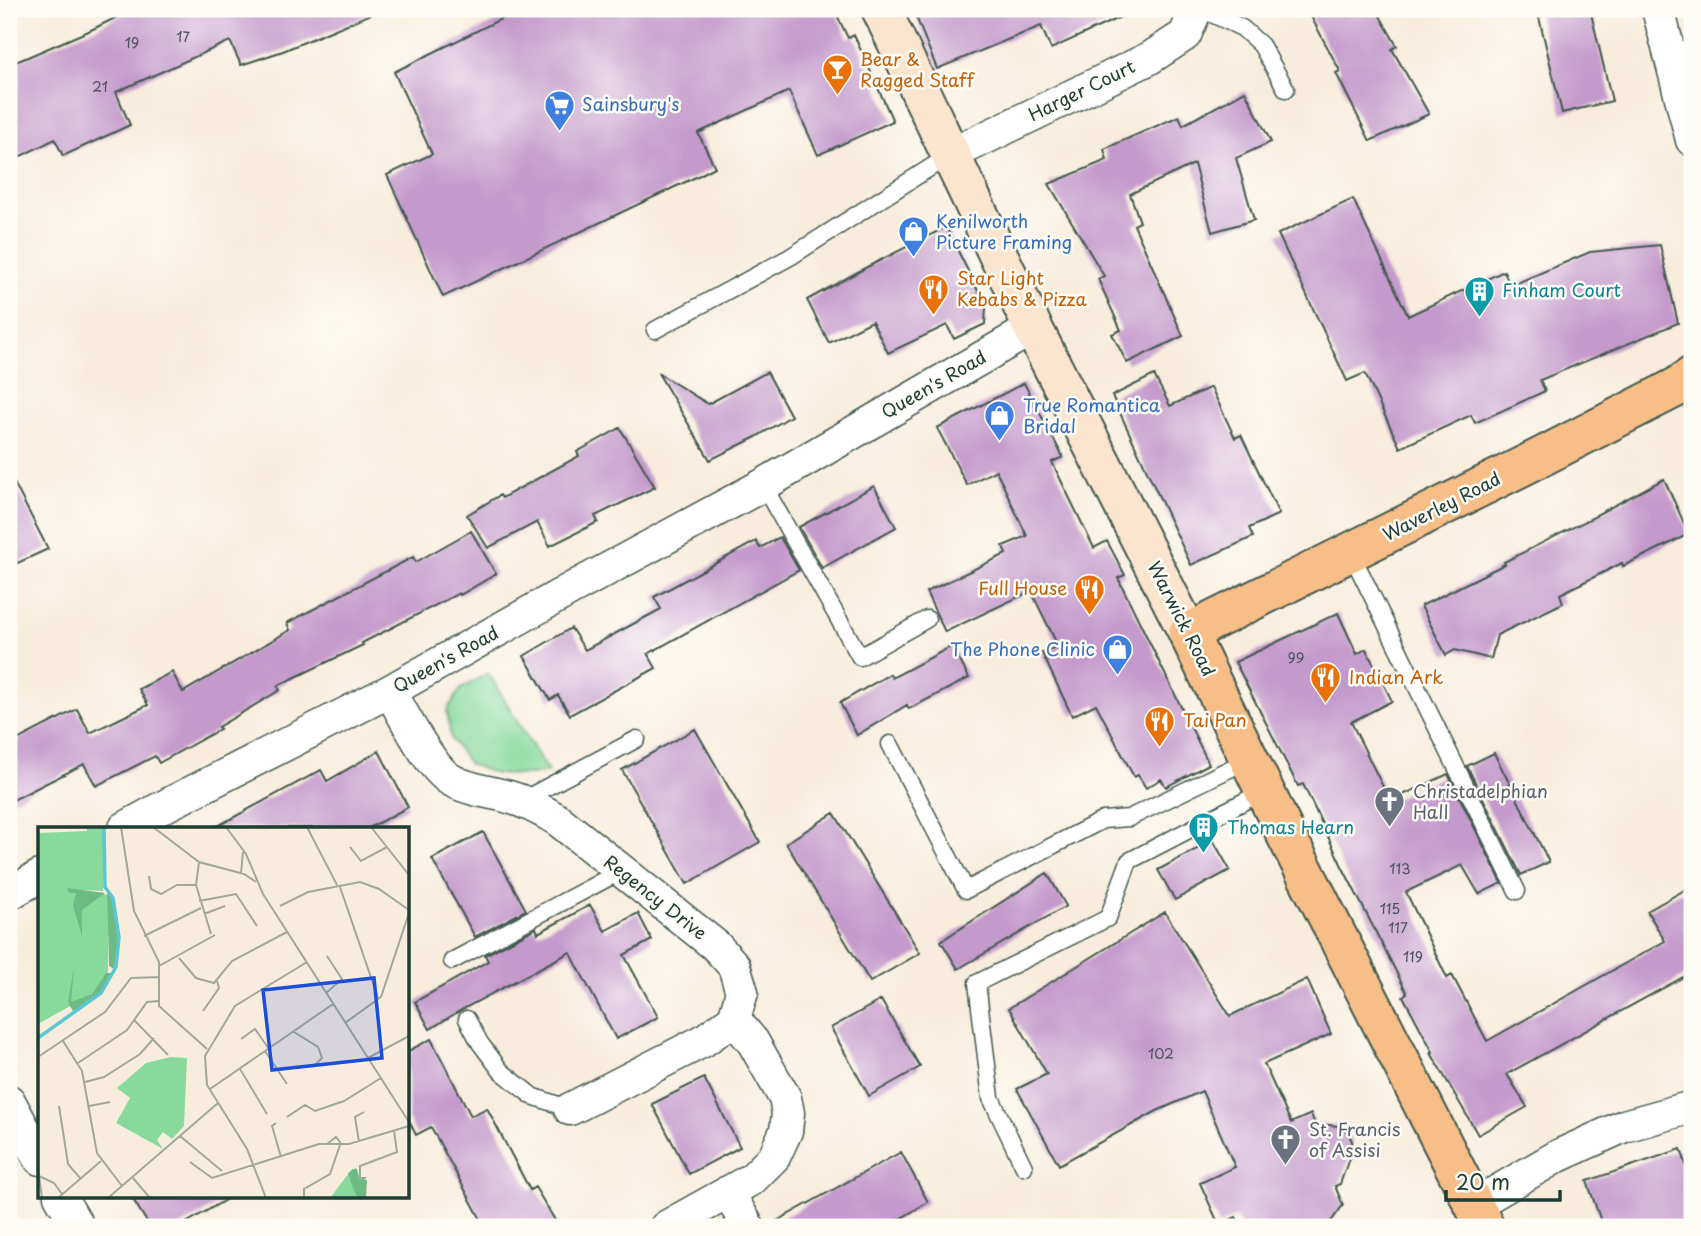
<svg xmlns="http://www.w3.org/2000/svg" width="1701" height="1236" viewBox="0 0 1701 1236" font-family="'Playpen Sans',sans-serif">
  <rect width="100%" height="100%" fill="#fdfcf7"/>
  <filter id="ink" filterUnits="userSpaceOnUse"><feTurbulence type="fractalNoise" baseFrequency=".0143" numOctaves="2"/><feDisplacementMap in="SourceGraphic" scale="14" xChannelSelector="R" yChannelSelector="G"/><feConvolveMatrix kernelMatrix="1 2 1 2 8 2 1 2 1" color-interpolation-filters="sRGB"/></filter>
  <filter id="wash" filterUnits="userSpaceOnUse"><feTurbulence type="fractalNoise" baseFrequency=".00686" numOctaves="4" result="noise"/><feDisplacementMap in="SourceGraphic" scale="28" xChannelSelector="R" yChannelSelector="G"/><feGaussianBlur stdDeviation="1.57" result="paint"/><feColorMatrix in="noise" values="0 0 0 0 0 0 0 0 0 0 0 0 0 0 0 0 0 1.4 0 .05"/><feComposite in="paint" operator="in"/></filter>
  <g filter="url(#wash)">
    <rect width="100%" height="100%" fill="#f8eddc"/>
    <path fill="#87da9c" stroke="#538c68" stroke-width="2" d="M488,673L548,772L532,775L496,774L469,764L451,739L447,710L461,689Z"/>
    <g id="blocks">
      <path fill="#c49acc" d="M133,9H383L283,51L241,65L230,41L116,92L130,125L63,156L55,139L9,162V65L93,29Z
        M521,9H834L848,38L854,35L893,121L818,155L789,91L698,133L715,167L696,177L443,297L387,175L432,154L394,72Z
        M913,9H1138L1051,49L1041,26L937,69Z
        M1307,9H1376L1397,46L1392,49L1429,114L1370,141L1336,73L1340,71Z
        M1537,9H1590L1612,101L1562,113Z
        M1245,91L1271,142L1236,158L1254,220L1212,232L1194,164L1130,194L1140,222L1134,225L1183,336L1127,363L1112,334L1121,330L1098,279L1104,276L1049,184L1107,160L1104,149L1179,116L1183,125Z
        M1353,199L1408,316L1504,271L1510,286L1590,252L1660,245L1678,323L1540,380L1545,391L1475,423L1471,415L1400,448L1365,373L1347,381L1278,234Z
        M946,227L986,307L985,324L954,339L947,325L888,353L872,321L829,343L807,300L867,267Z
        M767,372L791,416L756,437L710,460L658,373L708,404Z
        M1154,375L1170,406L1211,387L1235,438L1241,435L1279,514L1249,528L1253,537L1191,565L1112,396Z
        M1024,383L1063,457L1052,462L1094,548L1107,541L1125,575L1118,578L1209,764L1166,787L1161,779L1146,788L1138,775L1134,777L1096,704L1072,716L1042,653L1058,646L1031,591L945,632L926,592L1006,554L1003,546L1027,536L996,470L967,485L937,428Z
        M620,428L655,487L595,516L598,522L550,546L537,522L488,548L467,515L500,495L502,498L579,456L577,452Z
        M9,473L48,549L9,567Z
        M1664,479L1689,534L1623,566L1622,563L1560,594L1563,603L1497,635L1491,659L1455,650L1446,655L1421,606L1505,564L1504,562L1596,516V515Z
        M874,486L896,527L822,568L799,527Z
        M471,531L496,574L460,595L459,593L362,643L363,645L277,686L280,690L218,727L220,729L159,763L155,756L96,786L84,764L9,802V744L77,709L90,733L148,705L139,689L172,672L183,692L290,630L287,623L413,557L416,562Z
        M780,537L799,570L648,654L656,668L570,715L558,695L550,700L524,656L571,628L585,650L661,609L654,597L756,541L760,548Z
        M1338,613L1357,654L1366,649L1392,701L1351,722L1390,801L1448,774L1502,883L1479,894L1462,865L1406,892L1447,978L1452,975L1487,1041L1665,941L1647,911L1692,886V988L1685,976L1507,1074L1527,1107L1478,1135L1431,1053L1433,1052L1403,996L1407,993L1342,866L1303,784L1298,786L1235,662Z
        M952,646L969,678L909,709L907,705L857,735L840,703L890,674L892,678Z
        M695,729L760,842L687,884L622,770Z
        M379,751L408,807L369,828H214L321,770L327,781Z
        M1494,753L1549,862L1521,875L1467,766Z
        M834,813L920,953L870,982L786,843Z
        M483,832L526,910L475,937L432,859Z
        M1213,840L1230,870L1175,900L1158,870Z
        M1047,873L1066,906L958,969L941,941Z
        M590,905L605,931L638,913L652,940L624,955L658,1017L616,1039L570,952L461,1010L430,1029L415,1002L488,961L485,955L536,928L538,933Z
        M1165,912L1230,1016L1307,979L1331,1034L1264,1064L1291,1123L1311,1114L1315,1124L1340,1126L1348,1133L1352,1141V1150L1340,1184L1335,1186L1343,1205L1327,1227H1241L1236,1217L1219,1225L1200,1183L1235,1167L1202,1091L1157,1111L1059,1165L1017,1089L1047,1074L1009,1008Z
        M881,1000L920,1067L869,1096L831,1028Z
        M431,1039L471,1116L487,1108L530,1190L535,1187L559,1227H485L431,1127L416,1135L408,1119V1051Z
        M704,1078L740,1147L689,1174L652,1104Z
        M1681,1149L1692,1183V1227H1603L1587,1181Z
        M901,1152L928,1202L905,1216L884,1227H766Z
        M131,1196H232L179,1227H150Z"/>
    </g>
  </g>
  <g filter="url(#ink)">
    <use href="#blocks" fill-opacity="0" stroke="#40574d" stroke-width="2"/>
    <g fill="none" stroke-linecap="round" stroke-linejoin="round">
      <defs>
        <path id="service" d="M1201,9L1242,28L1261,45L1286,89
          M655,330L790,257L950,155
          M763,485L860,657L927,619
          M1351,553L1517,891
          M890,744L966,890L1103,820L1129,818L1250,759
          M521,801L637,739
          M452,961L621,871
          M467,1019L480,1043L501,1071L532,1096L570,1109
          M1024,1167L991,1098L977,983L1108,918L1129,861L1266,790"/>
        <path id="minor" d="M1658,9L1692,140
          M950,155L1150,58L1185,35L1196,9
          M390,691C403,714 430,768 451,780C469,790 490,792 509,797C527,802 542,810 558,820L716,946L734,966L742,992L734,1019L703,1041L570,1109
          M125,828L161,808L390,691L571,589L763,485L1033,328
          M9,894L40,876
          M9,1101L40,1159
          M728,1192L748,1227
          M60,1196L78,1227
          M1474,1205L1558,1156L1624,1126L1692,1107
          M666,1227L752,1179L774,1157L786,1131L788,1113L785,1098L753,1042L734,1019"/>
        <path id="secondary" d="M881,9L1033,328L1188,633"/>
        <path id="primary" d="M1485,1227L1285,833L1188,633L1543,456L1677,387L1692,376"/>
      </defs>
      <use href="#service" stroke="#40574d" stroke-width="19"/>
      <use href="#minor" stroke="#40574d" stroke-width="35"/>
      <use href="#secondary" stroke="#40574d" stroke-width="42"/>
      <use href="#primary" stroke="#40574d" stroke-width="42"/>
      <use href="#service" stroke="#fff" stroke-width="16"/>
      <use href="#minor" stroke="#fff" stroke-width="32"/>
      <use href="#secondary" stroke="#fce5cf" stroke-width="38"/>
      <use href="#primary" stroke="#f7be87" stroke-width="38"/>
    </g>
  </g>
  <defs>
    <symbol id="bar-pin" viewBox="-11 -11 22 30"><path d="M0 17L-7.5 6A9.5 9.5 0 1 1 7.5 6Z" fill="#e8710a" stroke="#fdfcf7"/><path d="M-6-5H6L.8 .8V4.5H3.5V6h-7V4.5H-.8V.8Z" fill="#fff"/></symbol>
    <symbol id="supermarket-pin" viewBox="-11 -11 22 30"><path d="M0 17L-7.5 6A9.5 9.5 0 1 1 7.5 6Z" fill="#3f7fe0" stroke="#fdfcf7"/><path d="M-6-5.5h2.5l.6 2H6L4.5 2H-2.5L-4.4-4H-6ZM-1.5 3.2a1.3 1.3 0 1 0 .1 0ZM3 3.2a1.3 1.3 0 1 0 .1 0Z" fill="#fff"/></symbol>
    <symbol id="shop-pin" viewBox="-11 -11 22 30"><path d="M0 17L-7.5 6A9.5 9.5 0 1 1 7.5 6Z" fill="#3f7fe0" stroke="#fdfcf7"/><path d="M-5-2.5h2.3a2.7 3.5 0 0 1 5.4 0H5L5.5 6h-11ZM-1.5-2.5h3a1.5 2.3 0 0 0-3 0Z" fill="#fff"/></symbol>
    <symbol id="restaurant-pin" viewBox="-11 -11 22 30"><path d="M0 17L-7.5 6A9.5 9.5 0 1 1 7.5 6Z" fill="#e8710a" stroke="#fdfcf7"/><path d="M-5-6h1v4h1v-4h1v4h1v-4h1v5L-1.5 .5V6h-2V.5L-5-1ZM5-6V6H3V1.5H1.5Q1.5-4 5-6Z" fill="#fff"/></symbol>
    <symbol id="building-pin" viewBox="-11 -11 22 30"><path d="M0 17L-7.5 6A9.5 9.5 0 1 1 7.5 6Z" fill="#0f9aa8" stroke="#fdfcf7"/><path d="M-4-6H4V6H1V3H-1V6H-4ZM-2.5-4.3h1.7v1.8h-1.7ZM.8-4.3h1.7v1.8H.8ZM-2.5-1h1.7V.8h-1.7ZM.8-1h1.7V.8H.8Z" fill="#fff"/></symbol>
    <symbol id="church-pin" viewBox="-11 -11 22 30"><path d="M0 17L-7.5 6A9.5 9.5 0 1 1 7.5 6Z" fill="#6b7280" stroke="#fdfcf7"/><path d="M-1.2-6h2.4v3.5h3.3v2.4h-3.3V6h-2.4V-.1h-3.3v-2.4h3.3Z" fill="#fff"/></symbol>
  </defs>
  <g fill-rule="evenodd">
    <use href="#bar-pin" x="820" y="52" width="35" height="47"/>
    <use href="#supermarket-pin" x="542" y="88" width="35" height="47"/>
    <use href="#shop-pin" x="896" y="214" width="35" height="47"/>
    <use href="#restaurant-pin" x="916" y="272" width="35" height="47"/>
    <use href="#building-pin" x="1462" y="274" width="35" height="47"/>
    <use href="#shop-pin" x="982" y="398" width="35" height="47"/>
    <use href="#restaurant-pin" x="1072" y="572" width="35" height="47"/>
    <use href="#shop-pin" x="1100" y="632" width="35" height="47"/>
    <use href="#restaurant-pin" x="1308" y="660" width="35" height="47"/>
    <use href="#restaurant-pin" x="1142" y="704" width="35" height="47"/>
    <use href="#church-pin" x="1372" y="784" width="35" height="47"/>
    <use href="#building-pin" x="1186" y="810" width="35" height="47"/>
    <use href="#church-pin" x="1268" y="1122" width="35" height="47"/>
  </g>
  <g text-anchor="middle" stroke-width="5" stroke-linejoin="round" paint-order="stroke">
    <g font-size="14" fill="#48545a">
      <text x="183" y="42">17</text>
      <text x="132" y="48">19</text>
      <text x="100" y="92">21</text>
      <text x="1296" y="663">99</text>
      <text x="1400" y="874">113</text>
      <text x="1390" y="914">115</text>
      <text x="1398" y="933">117</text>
      <text x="1413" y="962">119</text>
      <text x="1161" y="1059">102</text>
    </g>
    <g font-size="18" fill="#c56008" stroke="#fdfcf7" text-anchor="start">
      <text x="860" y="66">Bear &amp;<tspan x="860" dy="21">Ragged Staff</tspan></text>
      <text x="957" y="285">Star Light<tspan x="957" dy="21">Kebabs &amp; Pizza</tspan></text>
      <text x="1067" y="595" text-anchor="end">Full House</text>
      <text x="1349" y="684">Indian Ark</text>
      <text x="1183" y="727">Tai Pan</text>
    </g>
    <g font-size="18" fill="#1f3d34" stroke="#fdfcf7">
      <text transform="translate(1082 91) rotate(-26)" y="6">Harger Court</text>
      <text transform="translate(934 385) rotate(-30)" y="6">Queen's Road</text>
      <text transform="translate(1442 507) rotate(-27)" y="6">Waverley Road</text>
      <text transform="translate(1181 619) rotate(63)" y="6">Warwick Road</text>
      <text transform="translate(446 660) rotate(-29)" y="6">Queen's Road</text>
      <text transform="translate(655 898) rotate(38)" y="6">Regency Drive</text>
    </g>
    <g font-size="18" fill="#366cbe" stroke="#fdfcf7" text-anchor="start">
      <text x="582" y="111">Sainsbury's</text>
      <text x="936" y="228">Kenilworth<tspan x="936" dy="21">Picture Framing</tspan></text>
      <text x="1023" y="412">True Romantica<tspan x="1023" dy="21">Bridal</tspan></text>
      <text x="1095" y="656" text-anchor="end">The Phone Clinic</text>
    </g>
    <g font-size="18" fill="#0d838f" stroke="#fdfcf7" text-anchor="start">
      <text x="1502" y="297">Finham Court</text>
      <text x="1227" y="834">Thomas Hearn</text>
    </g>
    <g font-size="18" fill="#5b616d" stroke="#fdfcf7" text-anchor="start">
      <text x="1413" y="798">Christadelphian<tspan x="1413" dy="21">Hall</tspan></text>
      <text x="1309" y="1136">St. Francis<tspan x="1309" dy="21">of Assisi</tspan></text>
    </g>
  </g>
  <g transform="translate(38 827)">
    <rect width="371" height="371" fill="#f8eddc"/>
    <path d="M49,0H65V64L41,63L70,68V145L54,167L0,197V6L49,4ZM133,230L149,231L146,299L134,312L125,305L119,313L125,322L78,296L92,271L79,261L108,236ZM314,342H319L327,371H292Z" fill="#87da9c"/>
    <path d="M29,61L67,66L44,83V109L35,79L38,66H31ZM69,63L75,71L81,110L76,142L71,139ZM36,140L33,175L54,167L68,146H74L63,166L36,186L30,175ZM318,341L321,351L329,353L328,371H320L316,364L310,346Z" fill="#6dba84"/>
    <path fill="none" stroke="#5bc7d4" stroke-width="3.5" d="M0,211L63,166L78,140L81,110L75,71L67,60L66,0"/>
    <path fill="none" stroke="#a1a799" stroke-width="2" d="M83,0L96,84L121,135V179L169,222M115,0L161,35L206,47L218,55M188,0L208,27L225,67L371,295M269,0L299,58M333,0L371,48M312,20L323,34L349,20M161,35L158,58L173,107M203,46L205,25M111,49L113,62L123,67L139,58H158M302,60L340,171M161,74L198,67L219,99M242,79L270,65L322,55L341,62L371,83M166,87L187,79M106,109L163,81M141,131L158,151L176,156L194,134L249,105M121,139L177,108M288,166L304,152L289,129M165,184L181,161L179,154M96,193L130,228M307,196L343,170L371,86M256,205L280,220L284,231L277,238M203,212L217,202L231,222M25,214L44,244L59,326L84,359M227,224L249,257M0,230L67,185L93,151L121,150M330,231L371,209M40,236L89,203L109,175L120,174M202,242L229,287M47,255L66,250L102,227L116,211M172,262L295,177M21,279L30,337L42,351M51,279L72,275M249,290L267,278L277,284L306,274L343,251M238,296L234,299L243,330M142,309L184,344M321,315L317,290L326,285M289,317L298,310L304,318M152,335L174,351L281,317H311L371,299M0,342L4,371M1,349L16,356L24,367M95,351L112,371M328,351H322V339L359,325L356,304M20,371L63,334M70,371L180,276M228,371L209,322L169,258L167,229L197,179L269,135M266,371V362L292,347L302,318"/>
    <path fill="#1d4ed8" fill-opacity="0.15" stroke="#1d4ed8" stroke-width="3.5" d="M336,151L344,231L234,243L225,163Z"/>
    <rect width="371" height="371" fill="none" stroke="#1f3d34" stroke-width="3.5"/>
  </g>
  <rect width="1701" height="1236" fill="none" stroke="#fdfcf7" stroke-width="35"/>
  <path d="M1446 1190v10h114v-10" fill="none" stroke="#1f3d34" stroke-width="3.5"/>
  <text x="1456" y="1190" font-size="21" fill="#1f3d34" stroke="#fdfcf7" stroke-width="5" paint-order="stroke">20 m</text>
</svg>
